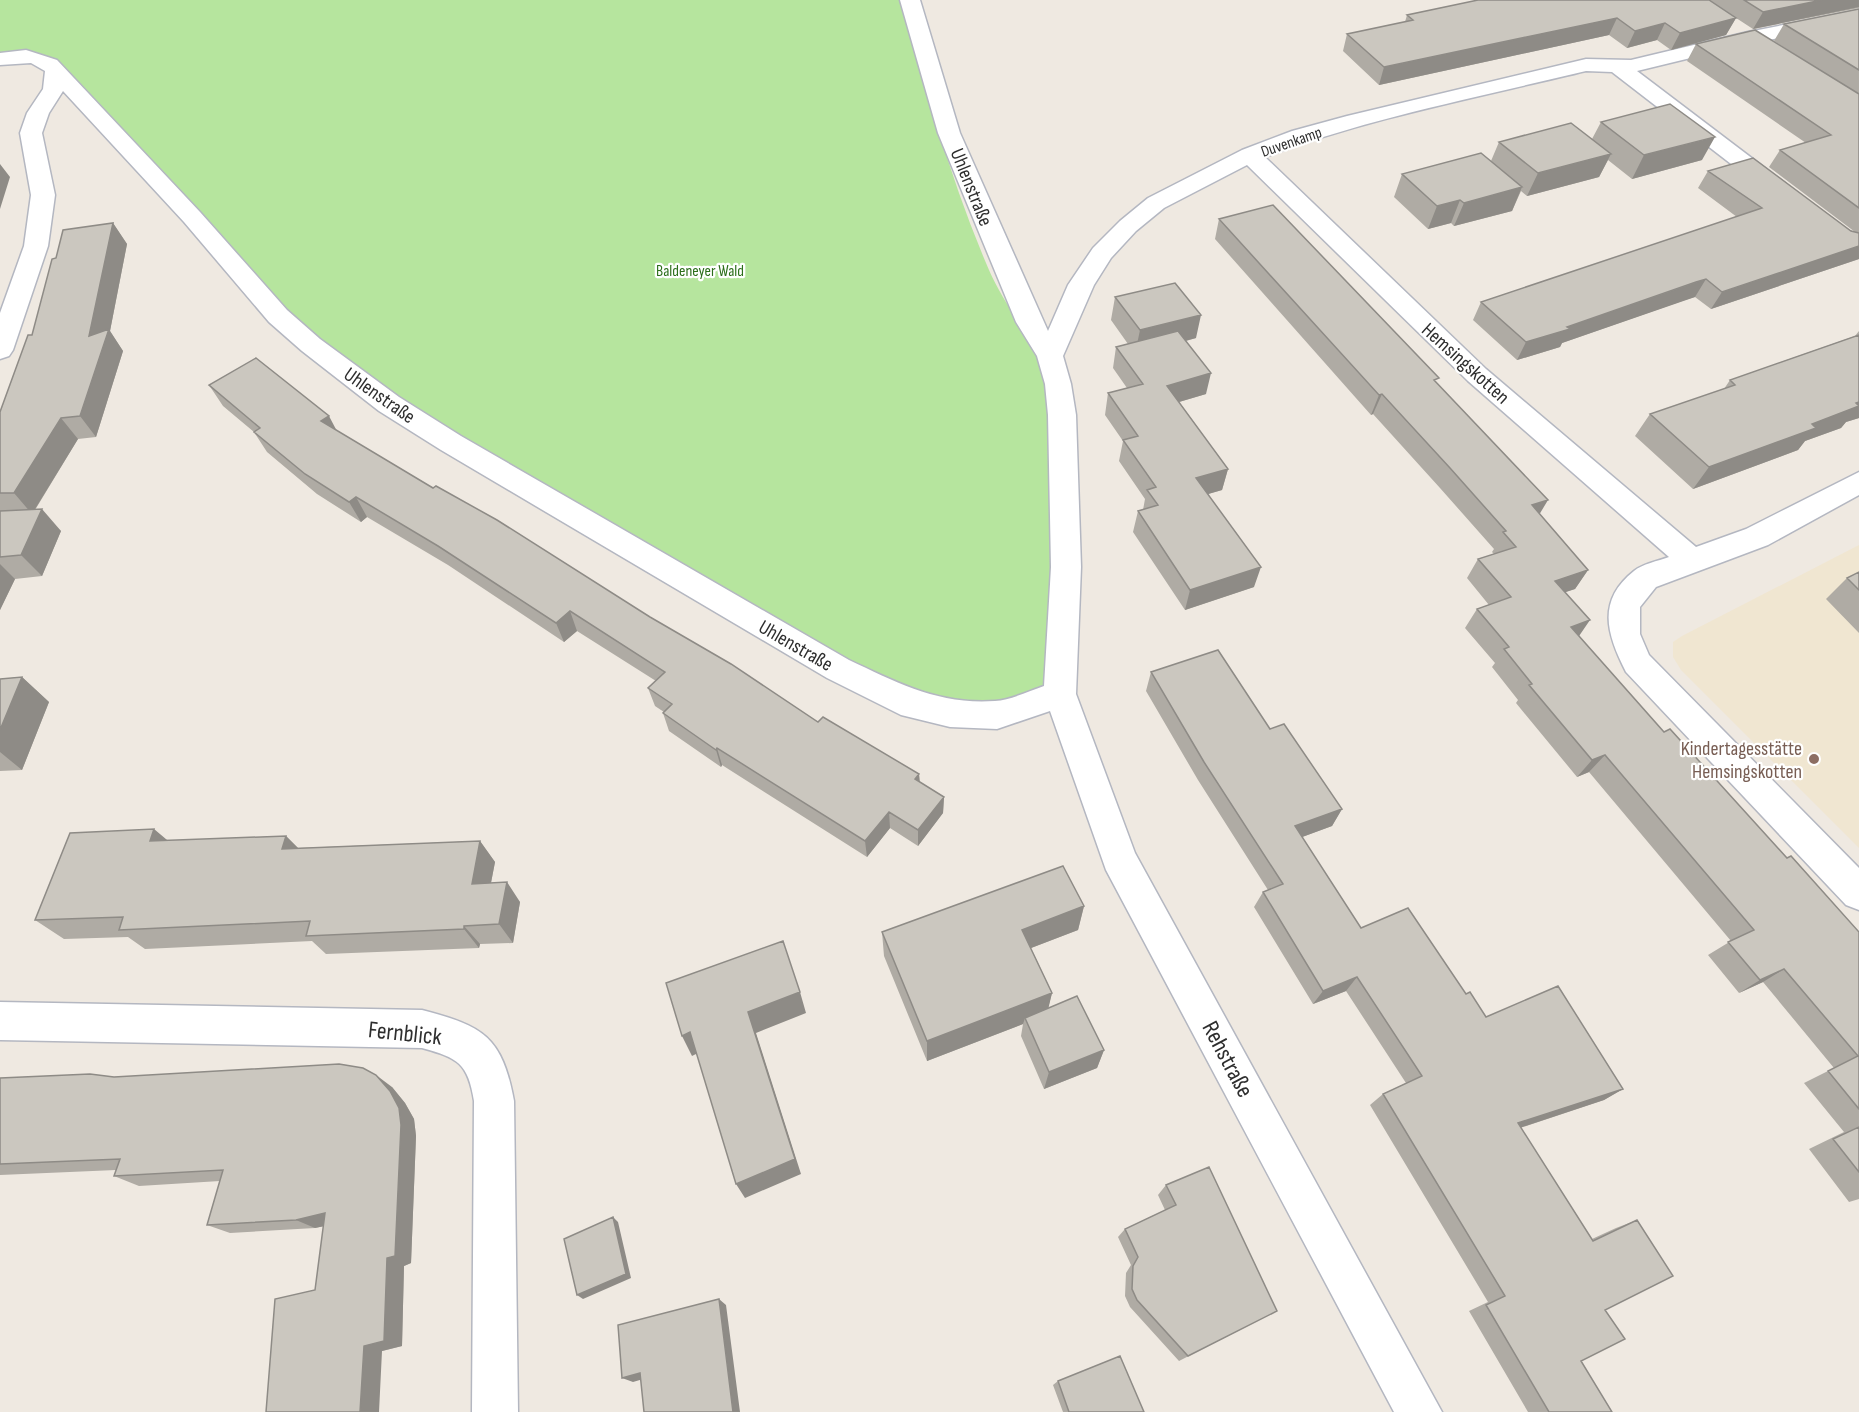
<svg xmlns="http://www.w3.org/2000/svg" width="1859" height="1412" viewBox="0 0 1859 1412" font-family="'Sofia Sans Condensed',sans-serif">
  <rect width="100%" height="100%" fill="#efe9e1"/>
  <path fill="#f0e6d1" d="M1859,545V848L1681,670L1673,657V642L1682,636Z"/>
  <path fill="#b6e59e" d="M0,0H905C926,92 951,182 989,270C1006,309 1036,341 1049,382L1055,563L1050,687L1018,703L916,700L456,440L316,343L61,69L0,55Z"/>
  <g fill="none" stroke-linecap="round" stroke-linejoin="round">
    <defs>
      <path id="minor" d="M900,0H920L960,133L1048,331L1068,285L1093,248L1120,221L1148,198L1242,150L1292,131L1347,116L1586,59L1631,60L1748,32L1859,10V22L1748,44L1637,71L1786,184L1790,189L1786,194H1770L1612,72L1586,71C1479,97 1368,118 1265,157L1486,369L1696,547L1746,529L1859,472V495L1768,545L1656,587L1640,607V634L1649,655L1859,868V910L1846,905L1626,672C1607,635 1596,601 1634,571C1642,564 1658,561 1669,557L1468,381L1247,165L1164,208L1136,231L1111,258L1094,285L1063,356L1071,384L1076,415L1081,567L1076,694L1135,853L1442,1412H1394L1106,870L1050,711L997,729L950,727L901,715L827,678L441,450L379,411L302,351L269,322L184,222L63,91L49,113L42,133L55,195L48,246L13,350L9,356L0,359V313L24,246L31,195L20,133L27,113L43,89L45,71L31,63L0,65V53L26,50L57,60L200,212L287,310L320,339L399,397L461,436L849,660C898,683 939,705 995,701C1011,700 1029,691 1044,686L1051,567L1048,415L1045,384L1037,356L1016,322L938,133Z
        M0,1002L422,1010C483,1026 502,1036 514,1101L518,1412H472L474,1101C468,1063 458,1058 422,1048L0,1040Z"/>
    </defs>
    <use href="#minor" stroke="#b4b7c1" stroke-width="3"/>
    <use href="#minor" fill="#fff" fill-rule="evenodd"/>
  </g>
  <path fill="#afaba4" d="M1478,0H1859V8L1753,29L1730,14L1736,18L1726,35L1671,50L1657,40L1627,48L1609,35L1379,85L1343,51L1347,34L1405,22L1407,15Z
    M1859,9V259L1711,309L1695,297L1685,300L1562,343L1560,347L1517,360L1473,320L1481,302L1737,217L1698,188L1708,171L1855,232L1769,167L1780,150L1806,143L1687,61L1696,44L1840,83L1774,41L1784,24Z
    M1601,122L1702,160L1632,179L1608,160L1599,177L1527,196L1521,191L1512,211L1454,226L1451,223L1428,229L1394,197L1402,174L1491,161L1499,142L1592,139Z
    M1219,219L1437,384L1540,514L1588,570L1575,589L1565,592L1579,636L1664,732L1859,932V1199L1849,1202L1809,1149L1844,1132L1804,1083L1834,1068L1763,982L1739,993L1708,955L1731,941L1589,772L1577,777L1516,703L1518,700L1492,667L1495,663L1465,628L1477,609L1489,605L1467,578L1478,559L1494,554L1492,552L1494,549L1440,488L1373,414L1371,415L1215,239Z
    M113,223L127,244L110,331L123,351L96,437L78,439L35,510L61,531L42,576L15,579L0,610V412L32,335L56,258Z
    M1115,297L1196,338L1186,341L1206,394L1179,402L1228,469L1222,490L1208,494L1254,587L1185,610L1133,532L1138,511L1143,510L1145,499L1119,461L1123,441L1105,415L1108,393L1127,388L1113,368L1116,347L1128,344L1111,320Z
    M1859,331V418L1846,422L1841,428L1805,441L1798,450L1693,489L1635,436L1650,414L1724,389L1730,380L1855,336Z
    M209,385L336,430L650,617L818,722L919,774L920,782L944,797L943,813L918,846L890,828L867,857L722,765L721,767L669,731L663,713L664,712L655,706L648,688L656,681L577,631L564,642L448,565L367,517L361,522L317,494L267,452L254,432L223,406Z
    M1859,572V633L1826,599L1847,578Z
    M1151,672L1270,729L1342,809L1332,826L1302,837L1361,928L1466,994L1486,1017L1623,1089L1604,1100L1520,1128L1592,1239L1616,1228L1637,1220L1605,1310L1581,1361L1612,1412H1528L1469,1311L1488,1302L1370,1105L1383,1094L1406,1083L1346,991L1313,1004L1254,907L1263,892L1268,890L1198,780L1146,691Z
    M22,677L49,702L22,770L0,771V679Z
    M286,836L298,848L480,841L495,862L491,883L520,902L513,943L480,944L479,948L326,954L312,941L145,949L128,937L64,939L35,920L168,841Z
    M1084,906L1078,930L1031,948L1052,993L1048,1008L1104,1050L1097,1068L1044,1089L1021,1036L1023,1024L927,1061L884,956L882,932Z
    M114,1077L392,1087L405,1103L414,1119L416,1136L411,1263L404,1266L402,1346L382,1351L315,1290L324,1226L315,1228L230,1233L207,1225L220,1181L139,1186L114,1176L116,1170L0,1175V1078Z
    M1166,1185L1277,1311L1179,1361L1130,1307L1125,1296L1126,1273L1131,1265L1118,1237L1125,1229L1165,1210L1158,1195Z
    M1058,1381L1144,1412H1063L1053,1385Z"/>
  <path fill="#8e8b86" d="M1822,0H1859V7L1753,29L1763,12Z
    M1617,18L1609,35L1379,85L1384,67Z
    M1736,18L1726,35L1671,50L1680,33Z
    M1665,23L1657,40L1627,48L1635,31Z
    M1715,137L1702,160L1632,179L1644,155Z
    M1611,154L1599,177L1527,196L1538,173Z
    M0,164L10,177L0,209Z
    M1522,187L1512,211L1454,226L1464,203Z
    M1460,200L1451,223L1428,229L1437,206Z
    M113,223L127,244L110,331L123,351L96,437L80,416L89,336Z
    M1859,246V259L1711,309L1722,292Z
    M1706,279L1695,297L1562,343L1560,347L1517,360L1526,342L1567,327Z
    M1201,315L1196,338L1135,354L1140,330Z
    M1211,373L1206,394L1162,407L1167,386Z
    M1382,394L1373,414L1371,415L1379,395Z
    M1859,402V418L1846,422L1841,428L1805,441L1798,450L1693,489L1709,467L1812,424Z
    M329,416L340,437L321,421Z
    M61,418L78,439L32,514L14,493Z
    M1228,469L1222,490L1191,499L1196,478Z
    M356,497L367,517L361,522L349,502Z
    M1548,500L1536,520L1532,505Z
    M42,509L61,531L42,576L21,555Z
    M0,564L15,579L0,610Z
    M1261,567L1254,587L1185,610L1190,590Z
    M1588,570L1575,589L1542,600L1555,581Z
    M570,611L577,631L564,642L556,623Z
    M1590,620L1577,639L1571,627Z
    M22,677L49,702L22,770L0,752V730Z
    M717,748L722,765L721,767L716,750Z
    M1605,755L1589,772L1577,777L1592,760Z
    M919,774L920,791L915,779Z
    M944,797L943,813L918,846V830Z
    M1342,809L1332,826L1286,843L1295,826Z
    M889,812L890,828L867,857L865,841Z
    M154,829L179,850L150,841Z
    M286,836L307,857L282,849Z
    M480,841L495,862L487,903L472,884Z
    M507,882L520,902L513,943L499,924Z
    M1084,906L1078,930L1018,953L1022,930Z
    M464,926L480,944L479,948L464,929Z
    M1784,969L1763,982L1739,993L1760,980Z
    M1357,977L1346,991L1313,1004L1323,991Z
    M800,992L806,1013L756,1033L801,1174L745,1198L736,1184L748,1012Z
    M1052,993L1047,1014L1025,1018L1023,1024L927,1061V1041Z
    M690,1032L700,1052L692,1056L682,1036Z
    M1104,1050L1097,1068L1044,1089L1049,1072Z
    M376,1075L392,1087L405,1103L414,1119L416,1136L411,1263L404,1266L402,1346L382,1351L379,1412H360Z
    M1623,1089L1604,1100L1501,1134L1518,1123Z
    M325,1213L344,1222L315,1228L296,1220Z
    M613,1217L618,1222L631,1278L583,1299L577,1295Z
    M719,1299L726,1305L740,1412H733Z
    M640,1373L650,1377L633,1382L622,1378Z"/>
  <path fill="#cbc7bf" stroke="#8e8b86" stroke-width="1.5" d="M1478,0H1709L1736,18L1680,33L1665,23L1635,31L1617,18L1384,67L1347,34L1413,20L1407,15Z
    M1744,0H1822L1763,12Z
    M1859,9V70L1784,24Z
    M1755,30L1859,94V208L1780,150L1831,135L1696,44Z
    M1670,104L1715,137L1644,155L1601,122Z
    M1571,123L1611,154L1538,173L1499,142Z
    M1481,153L1522,187L1464,203L1460,200L1437,206L1402,174Z
    M1753,158L1851,231L1859,233V246L1722,292L1706,279L1696,282L1567,327L1570,329L1526,342L1481,302L1762,208L1708,171Z
    M1273,205L1439,378L1434,380L1548,500L1532,505L1588,570L1555,581L1590,620L1571,627L1664,732L1670,729L1787,858L1791,856L1859,932V1109L1828,1071L1858,1056L1784,969L1760,980L1728,942L1754,930L1605,755L1592,760L1529,685L1532,684L1504,649L1509,647L1477,609L1511,597L1478,559L1516,547L1503,532L1506,531L1450,468L1382,394L1379,395L1219,219Z
    M113,223L89,336L109,329L80,416L61,418L14,493H0V412L28,335H32L52,259L56,258L63,230Z
    M1175,283L1201,315L1140,330L1115,297Z
    M1178,331L1211,373L1167,386L1228,469L1196,478L1261,567L1190,590L1138,511L1158,505L1147,490L1156,487L1123,440L1138,436L1108,393L1143,384L1116,347Z
    M1859,335V402L1856,403L1859,406L1812,424L1816,428L1709,467L1650,414L1735,385L1730,380Z
    M256,358L329,416L321,421L433,488L436,486L497,520L650,617L731,664L818,722L823,717L919,774L915,779L944,797L918,830L889,812L865,841L717,748L716,750L663,713L672,704L648,688L665,672L570,611L556,623L438,546L356,497L349,502L305,474L254,432L260,428L209,385Z
    M42,509L21,555L0,557V511Z
    M1859,572V590L1847,578Z
    M1218,650L1270,729L1284,724L1342,809L1295,826L1361,928L1408,908L1466,994L1470,992L1486,1017L1558,986L1623,1089L1518,1123L1593,1241L1637,1220L1673,1276L1605,1310L1625,1339L1581,1361L1612,1412H1549L1486,1305L1505,1296L1383,1094L1422,1076L1357,977L1323,991L1263,892L1283,884L1204,762L1151,672Z
    M22,677L0,730V679Z
    M154,829L150,841L286,836L282,849L480,841L472,884L507,882L499,924L464,926V929L306,936L310,921L119,930L123,917L35,920L70,833Z
    M1063,866L1084,906L1022,930L1052,993L927,1041L882,932Z
    M783,941L800,992L748,1012L795,1159L736,1184L690,1032L682,1036L666,983Z
    M1077,996L1104,1050L1049,1072L1025,1018Z
    M339,1064L363,1068L376,1075L390,1091L399,1108L401,1125L395,1256L387,1258L384,1341L364,1346L360,1412H266L275,1299L315,1290L325,1213L296,1220L207,1225L223,1170L114,1176L120,1159L0,1164V1078L90,1074L114,1077Z
    M1859,1127V1172L1833,1139Z
    M1209,1167L1277,1311L1188,1356L1137,1300L1132,1289L1133,1266L1138,1257L1125,1229L1176,1205L1166,1185Z
    M613,1217L626,1274L577,1295L564,1239Z
    M719,1299L733,1412H644L640,1373L622,1378L618,1325Z
    M1120,1356L1144,1412H1069L1058,1381Z"/>
  <circle fill="#8d6e63" stroke="#fff" stroke-width="2" cx="1814" cy="759" r="6"/>
  <g text-anchor="middle" stroke-width="4.5" stroke-linejoin="round" paint-order="stroke">
    <g font-size="16" fill="#2e2e2e" stroke="#fff">
      <text transform="translate(1291 141) rotate(-19)" y="6">Duvenkamp</text>
    </g>
    <g font-size="16" fill="#2c6e1b" stroke="#fff">
      <text x="700" y="276">Baldeneyer Wald</text>
    </g>
    <g font-size="20" fill="#2e2e2e" stroke="#fff">
      <text transform="translate(972 187) rotate(68)" y="7">Uhlenstraße</text>
      <text transform="translate(1466 363) rotate(42)" y="7">Hemsingskotten</text>
      <text transform="translate(380 395) rotate(35)" y="7">Uhlenstraße</text>
      <text transform="translate(796 645) rotate(30)" y="7">Uhlenstraße</text>
    </g>
    <g font-size="20" fill="#785e54" stroke="#fff" text-anchor="end">
      <text x="1802" y="755">Kindertagesstätte<tspan x="1802" dy="23">Hemsingskotten</tspan></text>
    </g>
    <g font-size="24" fill="#2e2e2e" stroke="#fff">
      <text transform="translate(405 1033) rotate(6)" y="8">Fernblick</text>
      <text transform="translate(1228 1059) rotate(62)" y="8">Rehstraße</text>
    </g>
  </g>
</svg>
